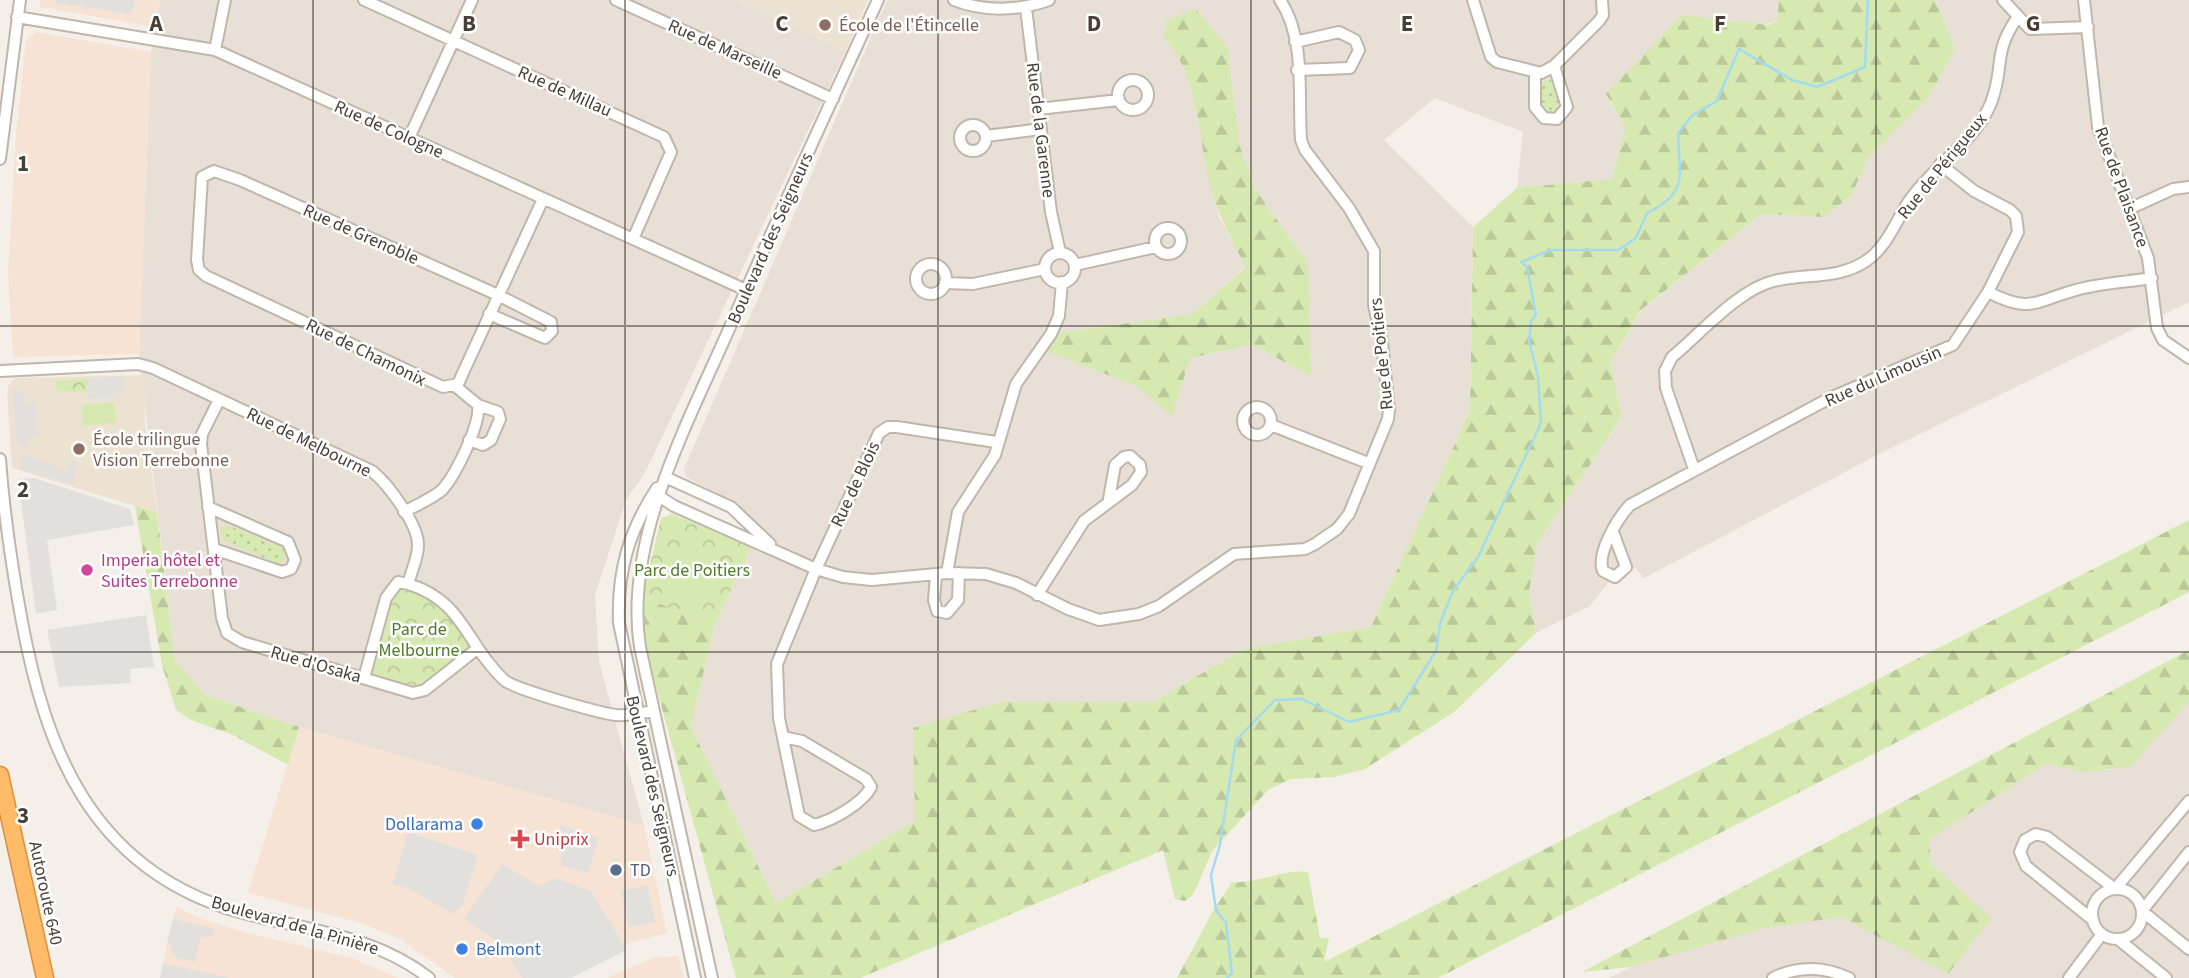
<svg xmlns="http://www.w3.org/2000/svg" width="2189" height="978" viewBox="0 0 2189 978" font-family="'Source Sans 3',sans-serif">
  <defs>
    <pattern id="grass-dots" width="8" height="8" patternUnits="userSpaceOnUse" patternTransform="scale(1.75)"><rect width="8" height="8" fill="#d6e9b1"/><path d="M2 2h.1M6 6h.1" fill="none" stroke="#b9c999" stroke-width="1.8" stroke-linecap="round"/></pattern>
    <pattern id="forest-firs" width="22" height="20" patternUnits="userSpaceOnUse" patternTransform="scale(1.75)"><rect width="22" height="20" fill="#d6e9b1"/><path d="M5 1l3.5 6h-7zM16 11l3.5 6h-7z" fill="#b9c999"/></pattern>
    <pattern id="park-crowns" width="20" height="18" patternUnits="userSpaceOnUse" patternTransform="scale(1.75)"><rect width="20" height="18" fill="#d6e9b1"/><path d="M2 6a3 3 0 1 1 6 0M12 15a3 3 0 1 1 6 0" fill="none" stroke="#b9c999"/></pattern>
  </defs>
  <rect width="100%" height="100%" fill="#f4efe8"/>
  <path fill="#e8e0d6" fill-rule="evenodd" d="M160,0H737L846,51L645,473L626,500L595,595L599,662L644,826L299,727L205,695L175,661L139,354L151,52Z
    M887,0H1779L1777,21L1758,26L1606,95L1625,128L1612,179L1517,188L1523,132L1435,98L1384,140L1473,227L1470,411L1371,627L1244,649L1153,702H1001L915,821L776,903L691,727L714,627L760,527L737,505L686,477L684,469ZM1164,38L1228,49L1239,144L1255,189L1308,263L1311,376L1252,345L1190,358L1172,415L1136,386L1041,349L1051,334L1192,314L1246,266L1219,217L1191,85L1175,51Z
    M1935,0H2189V302L1883,452L1644,578L1635,568L1608,583L1590,606L1536,633L1529,592L1537,544L1621,419L1611,361L1642,310L1761,214L1823,217L1851,196L1868,158L1930,95L1955,48Z
    M2189,698V978H1609L2045,764L2075,770H2113Z"/>
  <path fill="#f6e3d3" d="M40,0H160L154,27L40,7Z
    M36,32L151,52L139,354L13,357L8,274L16,135L26,40Z
    M299,727L644,826L667,933L618,946L558,978H455L400,939L361,923L248,893Z
    M176,907L199,918L248,933L352,958L398,978H160Z
    M678,956L684,978H607L655,957Z"/>
  <path fill="#ede2d2" d="M737,0H868L846,51Z
    M144,375L145,422L157,513L12,468L7,392L9,384L16,378Z"/>
  <path fill="url(#grass-dots)" d="M1549,79C1558,86 1560,102 1556,111L1552,113L1545,112L1539,104L1541,84Z
    M225,524L283,548L286,560L278,564L223,540L220,532Z"/>
  <path fill="url(#forest-firs)" d="M1779,0H1935L1955,48L1930,95L1868,158L1851,196L1823,217L1761,214L1641,310L1611,361L1621,418L1537,544L1529,592L1536,633L1454,712L1365,769L1334,777L1291,779L1268,790L1212,851L1193,895L1185,901L1175,899L1163,850L860,978H736L643,639V596L714,627L691,727L776,903L915,821L913,728L1001,702H1153L1244,649L1371,627L1470,411L1473,227L1517,188L1612,179L1625,128L1606,94L1682,15L1769,25L1777,21Z
    M1196,9L1228,49L1239,144L1255,189L1308,263L1311,376L1252,345L1190,358L1172,416L1136,386L1040,349L1051,334L1192,314L1246,267C1231,239 1217,213 1209,182C1198,133 1199,77 1164,38L1167,20Z
    M135,506L157,513L175,661L205,695L299,727L288,765L233,735L191,720L176,710L162,665Z
    M2189,520V592L1438,978H1177L1213,911L1232,882C1259,884 1281,869 1308,872L1320,938H1329L1324,962Z
    M2189,650V702L2130,767L2084,772L2045,764L1929,840L1931,864L1991,918L1948,974L1841,917L1764,928L1630,967L1582,972Z"/>
  <path fill="url(#park-crowns)" d="M87,379L88,392L56,391L55,381Z
    M672,514L751,547L714,627L643,596L661,518Z
    M398,582L437,595L478,648L425,690L364,678L386,598Z"/>
  <path fill="#d6e9b1" d="M114,402L116,423L83,426L82,405Z
    M689,551L719,565L712,578L683,565Z
    M678,574L708,588L702,602L672,588Z"/>
  <path fill="#e2e0dd" d="M55,0H134L132,14L54,3Z
    M125,376V391H118V398L88,399L87,378Z
    M13,389L26,396V405L36,399L37,434L27,440V447L16,442Z
    M28,456L66,470L70,460L77,461L73,485L19,468L22,457Z
    M34,478L130,509L134,525L47,540L57,610L36,614L18,479Z
    M146,615L154,667L130,669L131,683L59,687L47,630Z
    M560,825L599,837L588,873L561,865Z
    M408,832L478,855L462,906L452,914L411,889L393,884Z
    M502,864L539,886L555,878L591,891L627,950L571,978H522L503,946L464,919Z
    M647,885L655,922L629,927L621,891Z
    M173,919L215,929L213,936L200,938L195,962L177,958L170,951L172,944L167,943Z
    M163,963L175,966L230,978H160Z"/>
  <g fill="none" stroke-linecap="round" stroke-linejoin="round">
    <path stroke="#a4dbf1" stroke-width="2.5" d="M1227,978L1232,973L1226,923L1216,910L1211,875L1220,845L1236,740L1275,700L1302,699L1349,722L1399,710L1436,651L1440,623L1453,591L1478,557L1541,423L1538,376L1529,341L1531,321L1536,315L1527,267L1521,262L1551,250H1618L1636,238L1647,213C1690,192 1679,175 1678,133L1693,115L1717,101L1739,49L1792,80L1817,87L1865,67L1868,0"/>
    <defs>
      <path id="minor" d="M364,0L664,137L671,152L633,239
        M616,0L833,99
        M954,0C984,12 1019,11 1049,0
        M1473,0L1491,57L1497,62L1541,73L1554,66L1599,21L1603,15L1602,0
        M2003,0L2030,29L2088,27
        M2084,0L2098,127L2148,258L2157,328L2163,340L2189,358
        M1026,8L1051,212L1060,252
        M17,17L215,50L746,290
        M1295,42L1339,32L1355,40L1359,50L1350,68L1297,70
        M215,50L225,0
        M1535,72V107L1544,118L1557,119L1567,107L1554,66
        M1118 95a15 15 0 1 1 30 0a15 15 0 1 1-30 0Z
        M1038,109L1119,100
        M960 138a13 13 0 1 1 26 0a13 13 0 1 1-26 0Z
        M986,136L1041,129
        M409,138L472,0
        M0,159L20,0
        M2129,209L2173,189L2189,187
        M1155 241a13 13 0 1 1 26 0a13 13 0 1 1-26 0Z
        M1045 268a15 15 0 1 1 30 0a15 15 0 1 1-30 0Z
        M916 279a15 15 0 1 1 30 0a15 15 0 1 1-30 0Z
        M1075,265L1156,247
        M945,283L973,284L1045,269
        M1988,292C2031,314 2035,301 2076,290C2100,283 2127,282 2152,278
        M489,314L545,338L552,331L551,322L498,295L240,180L214,171L202,177L197,260L199,270L206,276L443,387L458,384L462,375L543,199
        M0,371L138,364L153,368L372,471C388,484 419,525 418,546C418,558 411,572 408,584C464,601 465,643 504,680C514,689 599,713 616,715C629,716 641,713 654,711
        M219,400L202,434L201,444L222,618L227,633L242,642L413,693L425,690L478,648
        M1243 421a14 14 0 1 1 28 0a14 14 0 1 1-28 0Z
        M1271,425L1368,463
        M469,440L483,445L491,440L500,419L498,412L478,405
        M0,459C4,514 12,568 22,622C46,750 91,863 226,908C296,930 369,931 429,978
        M1694,469L1666,388L1665,371L1672,357C1700,334 1739,289 1774,281C1805,273 1838,280 1866,261C1887,247 1896,221 1909,201C1933,166 1975,142 1991,103C2005,67 1992,54 2017,18
        M665,477L731,507L770,544
        M657,488C629,531 617,571 619,623L695,978
        M654,493L674,506L816,569L843,577L872,580L947,573L986,574L1016,583L1068,609L1099,620L1139,614L1159,606L1234,554L1305,549L1315,544L1337,529L1349,514L1388,419L1389,410L1382,342L1374,305V251L1349,208L1305,150L1301,140C1298,96 1306,38 1280,0
        M208,507L288,542L295,560L291,569L282,572L214,549
        M404,512C416,505 432,499 442,490C455,476 481,424 478,405L454,385
        M1613,532L1626,567L1615,577L1603,571C1596,553 1618,518 1630,505L1830,398L1953,345L1988,292L2018,232L2016,216L2010,210L1974,191L1940,164
        M947,573L958,512L995,455L1016,384L1051,334L1059,316L1062,282
        M936,575L934,600L937,611L947,613L958,600L959,573
        M1037,595L1084,521L1132,485L1141,472L1140,465L1130,456L1124,457L1115,465L1109,499
        M364,678L386,598L398,582L408,584
        M783,737L802,741L866,779L871,787C863,803 832,821 814,825L799,816L779,718L777,664L816,569L879,433L888,427H897L996,442
        M2189,852L2142,911L2189,949
        M2092 914a25 25 0 1 1 50 0a25 25 0 1 1-50 0Z
        M2093,920L2026,866L2020,852L2025,840L2036,834L2047,837L2115,889L2189,801
        M2118,939L2166,978
        M712,978L640,647C623,539 691,417 733,320C780,212 829,106 878,0
        M1773,978C1798,966 1823,966 1849,978
        M2069,978L2102,934"/>
      <path id="highway" d="M0,775L45,978"/>
    </defs>
    <use href="#minor" stroke="#c0b6aa" stroke-width="14"/>
    <use href="#highway" stroke="#df8e37" stroke-width="19"/>
    <use href="#minor" stroke="#fff" stroke-width="10"/>
    <use href="#highway" stroke="#ffbb68" stroke-width="16"/>
  </g>
  <path fill="none" stroke="#483f37" stroke-width="2" stroke-opacity="0.55" d="M313,0V978M625,0V978M938,0V978M1251,0V978M1564,0V978M1876,0V978M0,326H2189M0,652H2189"/>
  <g fill="#8d6e63" stroke="#fff" stroke-width="2.5">
    <circle cx="825" cy="25" r="7"/>
    <circle cx="79" cy="449" r="7"/>
  </g>
  <circle fill="#d1479c" stroke="#fff" stroke-width="2.5" cx="87" cy="570" r="7"/>
  <g fill="#3f7fe0" stroke="#fff" stroke-width="2.5">
    <circle cx="477" cy="824" r="7"/>
    <circle cx="462" cy="949" r="7"/>
  </g>
  <path fill="#e0444e" stroke="#fff" stroke-width="2.5" d="M516.5 828.5h7v7h7v7h-7v7h-7v-7h-7v-7h7z"/>
  <circle fill="#5c6f8a" stroke="#fff" stroke-width="2.5" cx="616" cy="870" r="7"/>
  <g text-anchor="middle" stroke-width="5" stroke-linejoin="round" paint-order="stroke">
    <g font-size="18" fill="#785e54" stroke="#fff" text-anchor="start">
      <text x="839" y="31">École de l'Étincelle</text>
      <text x="93" y="445">École trilingue<tspan x="93" dy="21">Vision Terrebonne</tspan></text>
    </g>
    <g font-size="18" fill="#483f37" stroke="#fff">
      <text transform="translate(725 49) rotate(24)" y="6">Rue de Marseille</text>
      <text transform="translate(565 91) rotate(24)" y="6">Rue de Millau</text>
      <text transform="translate(389 129) rotate(24)" y="6">Rue de Cologne</text>
      <text transform="translate(1041 130) rotate(83)" y="6">Rue de la Garenne</text>
      <text transform="translate(1942 166) rotate(-51)" y="6">Rue de Périgueux</text>
      <text transform="translate(2122 187) rotate(70)" y="6">Rue de Plaisance</text>
      <text transform="translate(361 234) rotate(24)" y="6">Rue de Grenoble</text>
      <text transform="translate(770 238) rotate(-66)" y="6">Boulevard des Seigneurs</text>
      <text transform="translate(366 352) rotate(26)" y="6">Rue de Chamonix</text>
      <text transform="translate(1381 354) rotate(-96)" y="6">Rue de Poitiers</text>
      <text transform="translate(1883 376) rotate(-24)" y="6">Rue du Limousin</text>
      <text transform="translate(309 442) rotate(26)" y="6">Rue de Melbourne</text>
      <text transform="translate(855 484) rotate(-65)" y="6">Rue de Blois</text>
      <text transform="translate(316 664) rotate(16)" y="6">Rue d'Osaka</text>
      <text transform="translate(653 786) rotate(77)" y="6">Boulevard des Seigneurs</text>
      <text transform="translate(46 893) rotate(78)" y="6">Autoroute 640</text>
      <text transform="translate(295 925) rotate(16)" y="6">Boulevard de la Pinière</text>
    </g>
    <g font-size="18" fill="#b23c85" stroke="#fff" text-anchor="start">
      <text x="101" y="566">Imperia hôtel et<tspan x="101" dy="21">Suites Terrebonne</tspan></text>
    </g>
    <g font-size="18" fill="#517b28" stroke="#fff">
      <text x="692" y="576">Parc de Poitiers</text>
      <text x="419" y="635">Parc de<tspan x="419" dy="21">Melbourne</tspan></text>
    </g>
    <g font-size="18" fill="#366cbe" stroke="#fff" text-anchor="end">
      <text x="463" y="830">Dollarama</text>
      <text x="476" y="955" text-anchor="start">Belmont</text>
    </g>
    <g font-size="18" fill="#be3a42" stroke="#fff" text-anchor="start">
      <text x="534" y="845">Uniprix</text>
    </g>
    <g font-size="18" fill="#4e5e75" stroke="#fff" text-anchor="start">
      <text x="630" y="876">TD</text>
    </g>
  </g>
  <g font-size="23" text-anchor="middle" font-weight="bold" fill="#483f37" stroke="#fff" stroke-width="5" stroke-linejoin="round" paint-order="stroke">
    <text x="156" y="31">A</text>
    <text x="469" y="31">B</text>
    <text x="782" y="31">C</text>
    <text x="1094" y="31">D</text>
    <text x="1407" y="31">E</text>
    <text x="1720" y="31">F</text>
    <text x="2033" y="31">G</text>
    <text x="23" y="171">1</text>
    <text x="23" y="497">2</text>
    <text x="23" y="823">3</text>
  </g>
</svg>
